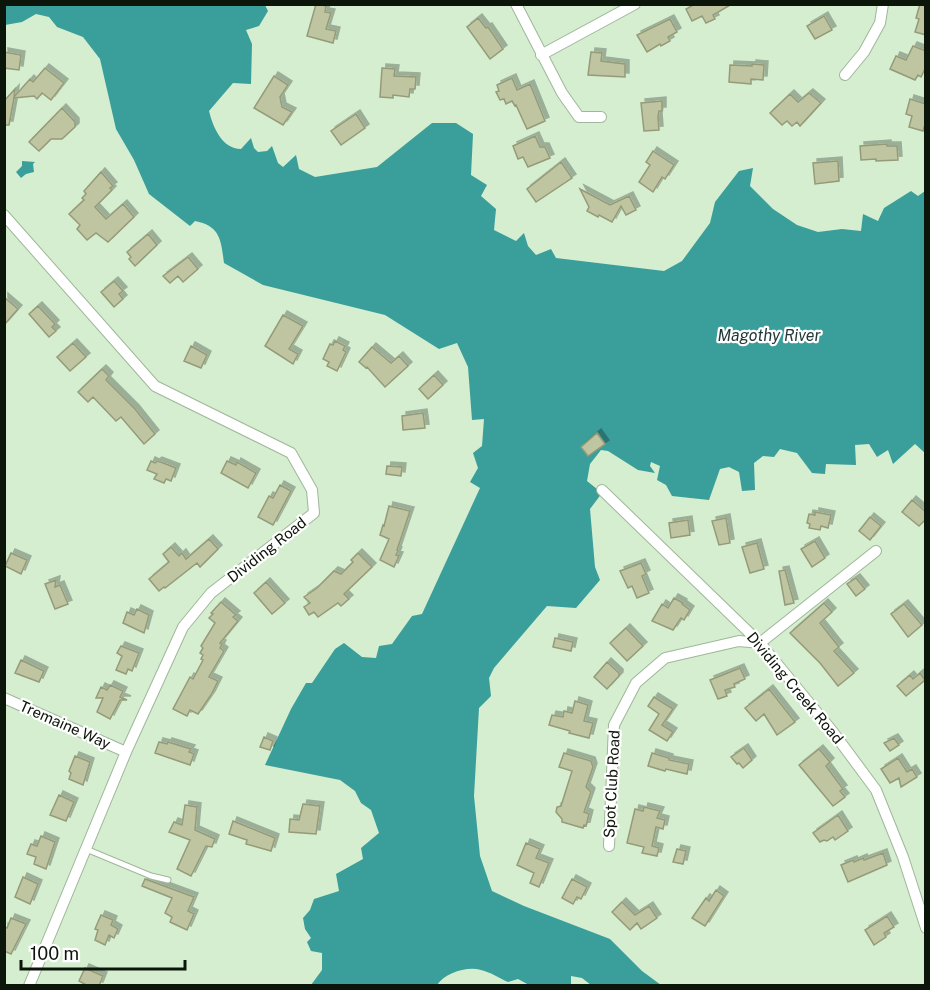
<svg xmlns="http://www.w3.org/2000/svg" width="930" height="990" viewBox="0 0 930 990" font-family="'Public Sans',sans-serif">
  <defs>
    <filter id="shadow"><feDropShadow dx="4" dy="-4" stdDeviation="0" flood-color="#0004"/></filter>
  </defs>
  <rect width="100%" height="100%" fill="#d4eecf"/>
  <path fill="#3a9e9b" d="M5,5H265L268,11L259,26L246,30L252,44L251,84L233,83L209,111C213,127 222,149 241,149L251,138L254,148L258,152L267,151L272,146L278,163L283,167L296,155L299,169L315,177L377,167L432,123H456L473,134L471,175L487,185L481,196L496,209L494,230L516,241L524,233L528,246L536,255L551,249L556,258L664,271L682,261L710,223L715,202L739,171L753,168L750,186L773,209L797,225L818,232L842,229L861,231L863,214L878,221L884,208L911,191L918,196L925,191V457V453L915,444L893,464L888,450L877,457L869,444L855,445L856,465L826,464L825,474L812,473L797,453L780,449L774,457L763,456L754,463L755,490L742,491L739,472L729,467L720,469L709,500L672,496L666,485L657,480L660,466L651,462L650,466L655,473L638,470L608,451L601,450L590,464L587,481L602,493L590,509L595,567L600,580L576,608L547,606L494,668L489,678L491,696L479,708L474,796L480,856L492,891L524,906L610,939L642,971L661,985H591L582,978L571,976V985H529L518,979L508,982C499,978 490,972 481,970C467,966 445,973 437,985H311L322,970V953L311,951L307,942L311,938L305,929L303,918L310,910L314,899L339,891L336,874L363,859L361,848L379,833L371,810L361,803L355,791L340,780L265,765L291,709L306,683H312L335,649L344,643L362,657L376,658L379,646L392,644L412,616L422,614L480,488L470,482L478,468L473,453L482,446L484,419L472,420L468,367L457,343L439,349L385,315L263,285L224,263C221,241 221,226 195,221L190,226L149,194L134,160L116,129L100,59L83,37L57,27L49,17L36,14L22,22L5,25Z
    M22,161L35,162L33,164L34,172L26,174L21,178L16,172L22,166Z"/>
  <path fill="#bfc5a1" stroke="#959b78" stroke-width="1.5" filter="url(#shadow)" d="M316,4L326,6L325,12L331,13L326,29L336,31L333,43L307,36Z
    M695,4H732L713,15L715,19L706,23L702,16L692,21L686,9Z
    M920,4H926V35L915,32L919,19L916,18Z
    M824,16L832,30L815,39L807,26Z
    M478,18L486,28L488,27L503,49L490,59L467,27Z
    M670,19L677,32L668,37L670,41L661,46L660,44L647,52L637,35Z
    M913,46L926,51V67L921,77L918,75L915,80L890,69L896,56L906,60Z
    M4,52L21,55L19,70L4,68Z
    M591,52L602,53L601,61L625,64V77L588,75Z
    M752,64L764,65L763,80L751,79V84L729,82L730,65L752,66Z
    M45,68L64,83L51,100L42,93L37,99L34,96L14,98L9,125H4V101L15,89L14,97L30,79L33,82Z
    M382,68L395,69L394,76L416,77L415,89H410L409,97L393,95V98L380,97Z
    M274,76L288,85L280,97L282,107L292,112L283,125L254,108Z
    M512,78L517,90L530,84L545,121L527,129L516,105L515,106L512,101L506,104L504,99L500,100L496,92L499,91L497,85Z
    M809,93L821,103L800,126L797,122L792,126L787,121L782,125L770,113L790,94L798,102Z
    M910,99L926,104V121L923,131L909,127L912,116L906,114Z
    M662,101V111H659L658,117L659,130L644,131L641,103Z
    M62,108L75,122V127L62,139H51L39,151L29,142Z
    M356,114L365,128L341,145L331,131Z
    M535,136L540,147H545L550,158L528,167L523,157L518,159L513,146Z
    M887,144V146H897L898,160L876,161V159L861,160L860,146Z
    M653,151L674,165L665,179L662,177L653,192L639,182L650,165L646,162Z
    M838,161L839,181L815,184L813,163Z
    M561,162L572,178L536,202L527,189Z
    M101,172L113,186L110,188L112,190L95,207L106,219L123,204L134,217L108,242L96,233L87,240L77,229L80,225L69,214L84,200L82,198L86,194L84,191Z
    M580,189L610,205L629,196L636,210L626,215L621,206L612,222L599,215L598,217L587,211L589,207Z
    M148,234L157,245L135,266L129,259L131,257L127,252Z
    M188,257L198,269L183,282L178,276L170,283L163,276Z
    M114,281L123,291L119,294L123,299L114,307L101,292Z
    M4,297L18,309L4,325Z
    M38,306L55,324L52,327L56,331L49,337L29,314Z
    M283,315L303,326L289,349L298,354L293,364L265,346Z
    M335,341L345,346L343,350L346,352L337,371L327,366L329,362L323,359L330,344L333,345Z
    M73,343L86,357L70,371L57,357Z
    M191,346L207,355L201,368L184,361Z
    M372,347L391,363L399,356L408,366L385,387L367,367L366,368L359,362Z
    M102,369L109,376L106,380L135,409L155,434L144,444L121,417L116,421L93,397L88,402L78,392Z
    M434,375L443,385L428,399L419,389Z
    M423,413L425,428L403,430L402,416Z
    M597,433L605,444L588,456L581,447Z
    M151,461L155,463L158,461L176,468L171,481L166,479L164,483L154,479L157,474L147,470Z
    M227,461L236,465L237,462L256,473L248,488L221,473Z
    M387,466L402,467L401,476L386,474Z
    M280,485L291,491L273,525L258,517L269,496L273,498Z
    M912,500L926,512V519L919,526L902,512Z
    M389,506L410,511L397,550L398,551L396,555L399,556L394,567L380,560L389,539L380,535L383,525L384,526Z
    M815,512L831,515L828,528L821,526L820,530L809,528L810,524L807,523L809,514L815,515Z
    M870,517L881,526L870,540L859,531Z
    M726,518L730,543L719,545L712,521Z
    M688,520L690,535L671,538L669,523Z
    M209,539L218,549L200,567L197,563L165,588L164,587L159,591L149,579L169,562L163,554L171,547L179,556L182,553L186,559Z
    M815,541L825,558L812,567L801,549Z
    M757,543L764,569L750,573L742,547Z
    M11,553L27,560L21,574L5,566Z
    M358,553L372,567L344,594L349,599L341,606L338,603L318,617L314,612L309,615L304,607L310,603L304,597L317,588L334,571L341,574L353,562L351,560Z
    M641,563L646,574L642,576L649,593L637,598L632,586L628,588L620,571Z
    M785,570L794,603L785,605L779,571Z
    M856,578L865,589L856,596L847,584Z
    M56,580L55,587L60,585L68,604L55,609L45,584Z
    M266,582L285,603L272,614L254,593Z
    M674,598L683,603L682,604L690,610L684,620L681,618L673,630L652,621L662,604L668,608Z
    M221,602L236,615L233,617L238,621L220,643L222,644L220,648L224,651L209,677L218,681L211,695L198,714L190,710L187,716L173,709L190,677L193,679L203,660L201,659L203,655L200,653L203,648L201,646L215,623L209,618L213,614L211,613Z
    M824,603L832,612L820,623L839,647L834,651L854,673L838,686L820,663L790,633Z
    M904,604L922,625L908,637L891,614Z
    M137,609L149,615L144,633L123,623L127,612L134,615Z
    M626,628L643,646L627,661L610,643Z
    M555,638L573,642L571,651L553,647Z
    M121,646L139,653L132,671L128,669L126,674L116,670L122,656L117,653Z
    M21,660L44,671L39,682L15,673Z
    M607,662L619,673V676L607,689L594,677Z
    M740,668L745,679L734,684L735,687L725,690L727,696L718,699L710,680Z
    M920,673L925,680L906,696L897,686L910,675L913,679Z
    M110,685L123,691L120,697L127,700H120L110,719L97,712L103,698H96L101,687L107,690Z
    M769,689L795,722L777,735L764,714L756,721L745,708Z
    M654,697L673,709L662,725L673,732L667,741L649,730L659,714L648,706Z
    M575,701L588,705L584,721L593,723L589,738L569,733L570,731L549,725L552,715L563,717L564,711L572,713Z
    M264,737L273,741L270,750L260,747Z
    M894,738L899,745L890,751L884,743Z
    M159,742L167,744L168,742L191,749L189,752L194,754L190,765L155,753Z
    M744,748L752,760L743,768L739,763L737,764L731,757Z
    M819,749L830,762L826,766L843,789L840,791L845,797L833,806L799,765Z
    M564,753L591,761L593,767L586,787L591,792L584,812L589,814L586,826L584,825L583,828L562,822V819L556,812L557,807L561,806L572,771L559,767Z
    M652,753L669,758V760L689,764L687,774L666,769L665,771L648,766Z
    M75,756L90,762L83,785L69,779L71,773L69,771Z
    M898,758L907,772L912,769L917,777L901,787L899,778L890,783L881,769Z
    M59,795L74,802L66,821L50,815Z
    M303,804L320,806L316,834L289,832L290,819L299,820Z
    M185,805L197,807L195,830L215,839L212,847L206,846L191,876L177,869L190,840L169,832L174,822L182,825Z
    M644,807L660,811L657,818L665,820L663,829L656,827L652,846L659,848L657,856L642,853L644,847L627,843L635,809L643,811Z
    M838,815L848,831L835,840L833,837L827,841L824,840L820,842L813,833Z
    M233,821L275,838L271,851L246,844L247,840L229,834Z
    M41,836L55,842L46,869L34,864L36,857L27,854L31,844L37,846Z
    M526,843L540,849L536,858L549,863L539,887L530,883L534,873L517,865Z
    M677,849L686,851L683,864L673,862Z
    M883,853L887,865L848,882L841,865L853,860L854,862L863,858L864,860Z
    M23,877L38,884L30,904L15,897Z
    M145,879L194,897L188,911L194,914L187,930L170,922L172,917L165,913L172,898L142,886Z
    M572,879L587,887L581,899L577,897L573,904L562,898Z
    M716,890L724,896L705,926L692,918L706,898L709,901Z
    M622,902L635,915L649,906L657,918L641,929L637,923L630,930L612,912Z
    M101,915L113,920L111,925L118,929L114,938L109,935L105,945L95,940L98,930L95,929Z
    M887,916L894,927L884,933L886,937L874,945L865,930Z
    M11,918L26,924L11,954L4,951V927L7,928Z
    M85,968L103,976L99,986H88L79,981Z"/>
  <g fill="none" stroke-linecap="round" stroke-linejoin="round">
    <defs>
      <path id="service" d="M86,849L151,876L168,880"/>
      <path id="minor" d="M516,4L562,93L579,117H601
        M541,55L635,4
        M845,75L864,52L880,23L883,4
        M4,215L155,386L291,453L312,490L314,513L211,593L183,627L126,752L29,986
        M602,490L760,643L833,732L876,790L903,857L926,928
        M4,698L126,752
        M609,846L614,725L636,683L665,658L739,641L760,643L876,551"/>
    </defs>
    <use href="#service" stroke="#9fb79a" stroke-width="7"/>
    <use href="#minor" stroke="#9fb79a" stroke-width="12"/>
    <use href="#service" stroke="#fff" stroke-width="5"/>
    <use href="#minor" stroke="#fff" stroke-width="10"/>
  </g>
  <g text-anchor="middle" stroke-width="4.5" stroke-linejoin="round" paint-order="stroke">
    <g font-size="15" fill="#0c150a" stroke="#fff">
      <text transform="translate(267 550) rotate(-38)" y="5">Dividing Road</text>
      <text transform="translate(795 688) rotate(50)" y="5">Dividing Creek Road</text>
      <text transform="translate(65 725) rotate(24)" y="5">Tremaine Way</text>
      <text transform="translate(612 784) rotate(-87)" y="5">Spot Club Road</text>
    </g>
    <g font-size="16" font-style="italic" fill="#223938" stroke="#fff">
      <text x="769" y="341">Magothy River</text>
    </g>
  </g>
  <rect width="930" height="990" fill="none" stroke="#0c150a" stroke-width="12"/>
  <path d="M21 960v9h164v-9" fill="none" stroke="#0c150a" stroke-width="3"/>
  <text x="30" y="960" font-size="18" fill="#0c150a" stroke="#ffffff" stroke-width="4.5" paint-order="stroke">100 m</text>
</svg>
